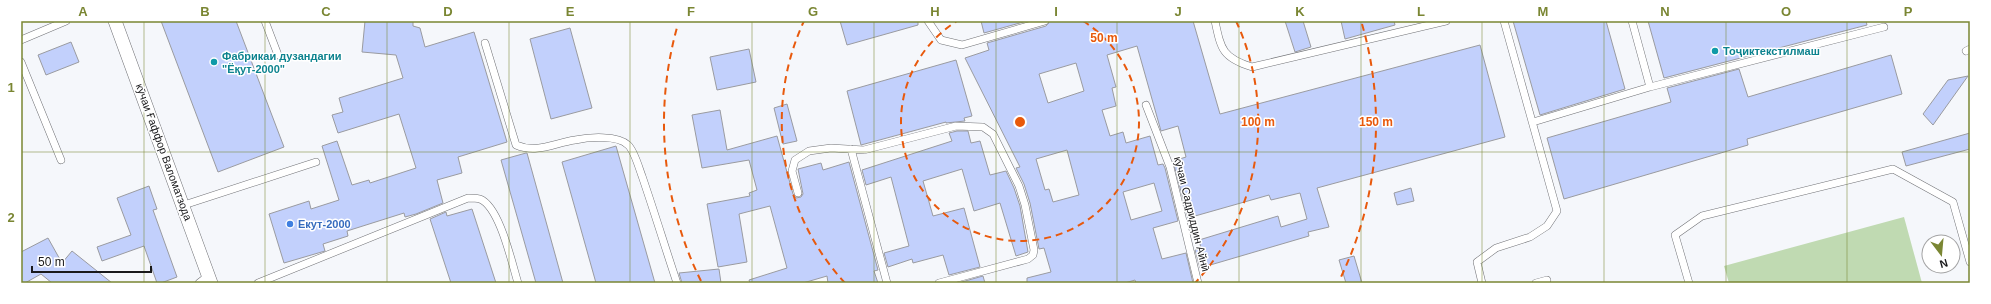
<svg xmlns="http://www.w3.org/2000/svg" width="1991" height="304" viewBox="0 0 1991 304" font-family="Helvetica,sans-serif">
  <rect width="100%" height="100%" fill="#f5f7fb"/>
  <path fill="#c0dab2" d="M1904,217L1922,283H1729L1724,266Z"/>
  <path fill="#c2d0fc" stroke="#9a9ba0" fill-rule="evenodd" d="M161,21H236L284,147L218,172Z
    M365,21H413V26L420,28L425,47L474,32L507,142L458,157L462,173L437,180L443,203L416,214L405,217L404,213L347,231L348,236L323,244L325,251L284,263L269,214L309,201L311,209L339,200L322,146L337,141L352,185L369,180L370,183L416,168L399,114L338,133L332,115L343,112L339,98L403,78L396,55L362,52Z
    M840,21H918V25L847,45Z
    M981,21H1027L984,33Z
    M1050,21H1193L1220,114L1480,45L1505,137L1317,188L1329,227L1308,232L1309,236L1200,268L1195,250L1201,248L1199,240L1278,216L1281,227L1307,219L1300,193L1271,200L1269,195L1188,218L1173,161L1186,157L1178,126L1161,131L1137,46L1107,55L1116,87L1112,88L1116,106L1102,110L1110,136L1123,132L1126,143L1150,136L1158,165L1163,164L1165,168L1178,221L1153,228L1162,259L1186,253L1193,283H1136L1135,280L1125,283H1027V278L1051,272L1044,248L1039,249L1030,203L1024,184L1016,168L1020,167L965,58L989,50L987,43L1046,26ZM1076,63L1084,91L1048,103L1039,74ZM1067,150L1079,195L1053,202L1049,189L1045,190L1036,159ZM1154,183L1162,211L1131,220L1123,192Z
    M1285,21H1303L1311,47L1295,52Z
    M1341,21H1394L1395,25L1345,39Z
    M1513,21H1606L1625,89L1540,115Z
    M1648,21H1866L1867,25L1664,78Z
    M570,28L592,108L551,119L530,39Z
    M71,42L79,62L46,75L38,55Z
    M749,49L756,82L717,90L710,57Z
    M1891,55L1902,94L1747,139L1748,145L1564,199L1547,138L1671,102L1667,88L1739,69L1748,97Z
    M956,60L972,116L964,118L965,121L946,123V122L861,145L847,91Z
    M1968,76L1933,125L1923,114L1948,80Z
    M787,104L797,141L783,144L774,108Z
    M720,110L727,150L777,136L793,194L796,198L801,197L803,194L798,169L821,163L823,170L849,162L878,270L874,271L878,283H828L827,276L803,283H750L749,280L787,268L770,206L739,214L747,262L718,267L707,204L750,196L749,193L757,190L749,160L702,168L692,115Z
    M957,131H968L971,143L980,141L990,175L1006,171L1014,188L1020,206L1028,252L1016,256L1000,203L974,211L962,169L923,181L933,216L964,208L980,267L949,275L943,255L913,263L912,259L888,267L884,253L909,246L891,177L866,185L862,170L952,141L949,133Z
    M1970,133V149L1906,166L1902,152Z
    M616,146L643,241L655,283H596L562,162Z
    M526,153H527L563,283H536L501,160Z
    M149,186L157,209L153,210L177,277L161,283H157L144,246L102,261L97,247L131,235L117,198Z
    M1411,188L1414,201L1397,205L1394,193Z
    M472,209L496,283H451L430,219L446,212L447,216Z
    M48,238L62,263L72,251L112,283H52L41,274L25,283H21V252Z
    M1354,256L1362,283H1346L1339,260Z
    M719,269L721,283H682L679,273Z
    M983,276L985,283H958Z"/>
  <g fill="none" stroke-linecap="round" stroke-linejoin="round">
    <defs>
      <path id="lane" d="M265,21L278,55
        M928,21L941,40L962,45L1045,21
        M1215,21C1221,50 1223,58 1252,67L1446,21
        M1632,21L1650,87
        M21,40L66,21
        M485,43L516,145C537,154 554,143 575,140C589,137 618,135 628,145C634,150 639,168 642,176C654,211 665,247 677,283
        M1966,51L1970,49
        M21,62L61,160
        M1146,105L1170,167L1198,283
        M1533,122L1650,87L1884,27
        M851,149L887,283
        M798,193L792,171L795,160L809,151L831,148L864,150L956,126L983,127L993,134L1019,186L1025,205L1034,250L1033,255L1028,259L939,283
        M184,205L316,162
        M199,283L208,276
        M258,283L468,198C471,198 477,198 480,199C500,207 512,264 518,283
        M1482,283L1477,262L1496,248L1530,237L1547,226L1557,211L1504,21
        M1536,283L1547,280
        M1689,283L1675,235L1702,216L1893,169L1953,202L1970,262"/>
      <path id="street" d="M115,21L211,283"/>
    </defs>
    <use href="#lane" stroke="#717276" stroke-width="8"/>
    <use href="#street" stroke="#717276" stroke-width="14"/>
    <use href="#lane" stroke="#fff" stroke-width="7"/>
    <use href="#street" stroke="#fff" stroke-width="13"/>
  </g>
  <path fill="none" stroke="#7a8633" stroke-width="1" stroke-opacity="0.55" d="M144,21V283M265,21V283M387,21V283M509,21V283M630,21V283M752,21V283M874,21V283M996,21V283M1117,21V283M1239,21V283M1361,21V283M1482,21V283M1604,21V283M1726,21V283M1847,21V283M21,152H1970"/>
  <g fill="none" stroke="#e8590c" stroke-width="2" stroke-dasharray="7 5">
    <path d="M1083 21A119 119 0 1 1 957 21"/>
    <path d="M845 283A238 238 0 0 1 804 21M1236 21A238 238 0 0 1 1195 283"/>
    <path d="M701 281A356 356 0 0 1 678 24M1362 24A356 356 0 0 1 1339 281"/>
  </g>
  <g fill="#0f9aa8" stroke="#fff" stroke-width="1.5">
    <circle cx="1715" cy="51" r="4"/>
    <circle cx="214" cy="62" r="4"/>
  </g>
  <circle fill="#3f7fe0" stroke="#fff" stroke-width="1.5" cx="290" cy="224" r="4"/>
  <g text-anchor="middle" stroke-width="3" stroke-linejoin="round" paint-order="stroke">
    <g font-size="11" font-weight="bold" fill="#0d838f" stroke="#fff" text-anchor="start">
      <text x="1723" y="55">Тоҷиктекстилмаш</text>
      <text x="222" y="60">Фабрикаи дузандагии<tspan x="222" dy="13">"Ёқут-2000"</tspan></text>
    </g>
    <g font-size="11" fill="#19191b" stroke="#fff">
      <text transform="translate(164 152) rotate(70)" y="4">кӯчаи Ғаффор Валоматзода</text>
      <text transform="translate(1192 214) rotate(76)" y="4">кӯчаи Садриддин Айнӣ</text>
    </g>
    <g font-size="11" font-weight="bold" fill="#366cbe" stroke="#fff" text-anchor="start">
      <text x="298" y="228">Екут-2000</text>
    </g>
  </g>
  <circle cx="1020" cy="122" r="6" fill="#e8590c" stroke="#fff" stroke-width="2"/>
  <g font-size="12" text-anchor="middle" font-weight="bold" fill="#e8590c" stroke="#fff" stroke-width="3" stroke-linejoin="round" paint-order="stroke">
    <text x="1104" y="42">50 m</text>
    <text x="1258" y="126">100 m</text>
    <text x="1376" y="126">150 m</text>
  </g>
  <rect width="1991" height="304" fill="none" stroke="#ffffff" stroke-width="44"/>
  <g transform="translate(1941 254) rotate(164)"><circle r="19" fill="#ffffff" stroke="#a3a3a4"/>
  <path d="M0-3L7 15L0 10L-7 15Z" fill="#7a8633"/>
  <text y="-6" font-size="11" font-weight="bold" text-anchor="middle" fill="#19191b">N</text>
  </g>
  <path d="M32 266v6h119v-6" fill="none" stroke="#19191b" stroke-width="2"/>
  <text x="38" y="266" font-size="12" fill="#19191b" stroke="#ffffff" stroke-width="3" paint-order="stroke">50 m</text>
  <rect x="22" y="22" width="1947" height="260" fill="none" stroke="#7a8633" stroke-width="1.5"/>
  <g font-size="13" text-anchor="middle" font-weight="bold" fill="#7a8633">
    <text x="83" y="16">A</text>
    <text x="205" y="16">B</text>
    <text x="326" y="16">C</text>
    <text x="448" y="16">D</text>
    <text x="570" y="16">E</text>
    <text x="691" y="16">F</text>
    <text x="813" y="16">G</text>
    <text x="935" y="16">H</text>
    <text x="1056" y="16">I</text>
    <text x="1178" y="16">J</text>
    <text x="1300" y="16">K</text>
    <text x="1421" y="16">L</text>
    <text x="1543" y="16">M</text>
    <text x="1665" y="16">N</text>
    <text x="1786" y="16">O</text>
    <text x="1908" y="16">P</text>
    <text x="11" y="92">1</text>
    <text x="11" y="222">2</text>
  </g>
</svg>
